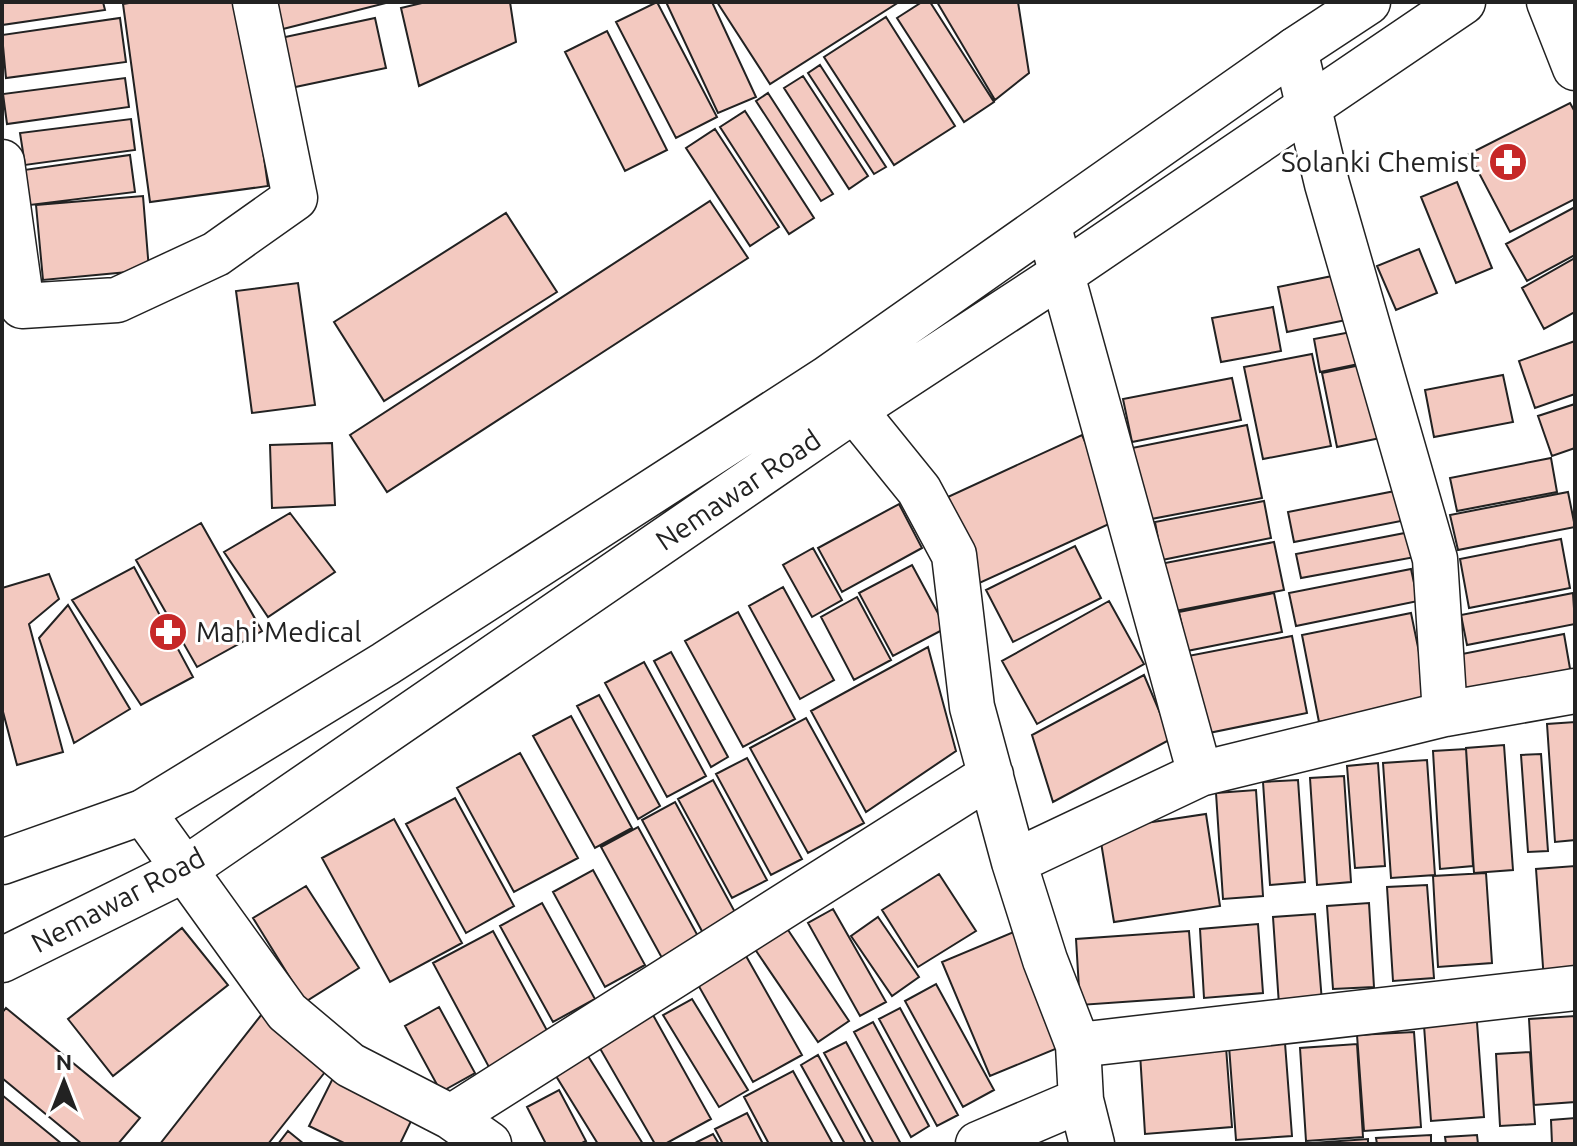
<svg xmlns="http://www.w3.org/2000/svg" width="1577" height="1146" viewBox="0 0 1577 1146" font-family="Ubuntu,sans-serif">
  <rect width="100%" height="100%" fill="#fff"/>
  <path fill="#f3c9c0" stroke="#222" stroke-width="2" d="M2,2H103L105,10L2,25Z
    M135,2H242L268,186L150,202L123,4Z
    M272,2H386V3L279,30Z
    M426,2H510L516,42L419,86L401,8Z
    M657,2L717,117L676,138L616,22Z
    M666,2H712L756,97L718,113Z
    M717,2H899L770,84Z
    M922,2H930L994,102L964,122L897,18Z
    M937,2H1018L1029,73L995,100Z
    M886,17L955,126L894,165L824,57Z
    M120,18L126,62L6,78L2,35Z
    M375,18L386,68L281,90L271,40Z
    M607,31L667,150L625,171L565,52Z
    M820,65L886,167L874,174L808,73Z
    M803,76L868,176L849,189L784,88Z
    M125,78L129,107L7,124L3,94Z
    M768,93L833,194L821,201L756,101Z
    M1570,103L1575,112V199L1510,232L1469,154Z
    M745,111L814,218L789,234L720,127Z
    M131,119L135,150L25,165L20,133Z
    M715,129L779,227L750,246L686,148Z
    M130,155L135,192L30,205L24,170Z
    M1457,182L1492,268L1456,283L1421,197Z
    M143,196L149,270L43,280L36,205Z
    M710,201L748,258L387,492L350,435Z
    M1575,207V255L1527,281L1506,244Z
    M506,213L557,292L384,401L334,322Z
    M1419,249L1437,293L1396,310L1377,266Z
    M1575,258V312L1544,329L1522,288Z
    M1342,274L1351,319L1287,332L1278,287Z
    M298,283L315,405L252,413L236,291Z
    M1273,307L1281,351L1221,362L1212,318Z
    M1367,329L1373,361L1320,372L1314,339Z
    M1575,341V394L1535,408L1519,361Z
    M1312,354L1331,446L1263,459L1244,367Z
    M1370,363L1385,437L1337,447L1322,373Z
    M1503,375L1513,422L1434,437L1425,390Z
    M1232,378L1241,420L1132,442L1123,399Z
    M1575,404V448L1552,456L1538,416Z
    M1247,425L1262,498L1146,520L1132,448Z
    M1082,435L1120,519L975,585L937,502Z
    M332,443L335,505L272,508L270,445Z
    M1551,458L1557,492L1457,511L1450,478Z
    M1395,491L1401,521L1294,542L1288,512Z
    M1568,492L1575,527L1458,550L1450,515Z
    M1264,501L1271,538L1162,560L1155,522Z
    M899,504L922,548L842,592L818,548Z
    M290,513L335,572L268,617L224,552Z
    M201,523L262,631L197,667L136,560Z
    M1410,532L1415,557L1301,578L1296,554Z
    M1561,539L1570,588L1469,608L1460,559Z
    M1274,542L1284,590L1170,612L1160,564Z
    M1075,546L1101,598L1013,642L986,590Z
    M813,548L842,600L812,617L783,565Z
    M912,565L946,628L893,656L859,593Z
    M134,567L193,677L141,705L72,600Z
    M1411,569L1418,601L1296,626L1289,593Z
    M49,574L59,599L29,624L63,752L17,765L2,708V588Z
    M783,587L834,680L800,699L749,606Z
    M1274,593L1282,632L1187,651L1179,612Z
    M1573,593L1575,624L1467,645L1461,615Z
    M857,597L891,660L854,680L821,617Z
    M1109,601L1144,664L1037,724L1002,661Z
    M68,605L130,709L74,743L39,638Z
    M738,612L795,719L743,747L685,641Z
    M1411,613L1429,701L1319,722L1302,635Z
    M1564,634L1572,680L1467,701L1457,655Z
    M1292,636L1307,713L1199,735L1183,657Z
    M928,647L956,751L866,812L811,711Z
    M671,652L728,757L711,767L654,661Z
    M644,662L706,776L667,797L605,683Z
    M1144,675L1171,739L1053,802L1032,735Z
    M599,695L660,806L638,819L577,706Z
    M571,716L632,828L595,848L533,736Z
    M806,718L864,823L808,853L750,748Z
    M1575,722V840L1555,842L1547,724Z
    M1504,745L1513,870L1474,873L1466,748Z
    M1466,749L1473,866L1440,869L1433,751Z
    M520,753L578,858L514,892L457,788Z
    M1541,754L1548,851L1528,852L1521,755Z
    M747,758L802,859L771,875L716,774Z
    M1427,760L1435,875L1391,878L1383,763Z
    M1378,763L1385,866L1355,868L1347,766Z
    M1344,776L1351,882L1317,885L1310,778Z
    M713,780L767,880L732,898L678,799Z
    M1298,780L1305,882L1270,885L1263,782Z
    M1256,790L1263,896L1223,899L1216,793Z
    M455,798L514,906L466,933L406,824Z
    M675,802L736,914L703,933L642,820Z
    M1206,814L1220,906L1114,922L1099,830Z
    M394,819L462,943L390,982L322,858Z
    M638,827L699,938L662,958L601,847Z
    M1575,866V979L1544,981L1536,869Z
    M593,870L645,965L605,987L553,892Z
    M1486,873L1492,963L1438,967L1433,876Z
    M939,874L976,931L918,967L882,910Z
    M1427,885L1434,978L1393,981L1387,887Z
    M306,886L359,968L305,1002L253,918Z
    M542,903L595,999L553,1022L500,926Z
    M1369,903L1374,987L1333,989L1327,906Z
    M833,909L886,1002L860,1016L808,923Z
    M1315,914L1322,1002L1279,1005L1273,917Z
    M878,917L919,977L892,996L851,936Z
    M780,918L849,1021L818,1042L748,939Z
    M1258,924L1263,993L1204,998L1200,929Z
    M182,928L228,985L113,1076L68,1019Z
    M493,931L550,1036L490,1069L433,963Z
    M1016,931L1065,1045L990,1076L942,962Z
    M1189,931L1194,997L1080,1005L1076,939Z
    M746,956L802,1055L753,1082L697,983Z
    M936,984L994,1090L963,1107L905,1001Z
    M692,999L748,1090L719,1107L663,1015Z
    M439,1007L475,1073L441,1092L405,1026Z
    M6,1008L140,1118L118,1144H82L2,1078V1013Z
    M900,1008L958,1115L937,1126L879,1019Z
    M1476,1009L1484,1117L1431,1121L1423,1012Z
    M262,1014L329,1067L268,1144H160Z
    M653,1015L711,1119L665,1144H655L598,1045Z
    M1575,1016V1102L1534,1105L1529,1019Z
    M873,1022L929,1126L911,1137L854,1032Z
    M1414,1032L1421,1127L1364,1131L1357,1035Z
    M846,1042L901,1144H874L824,1053Z
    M1285,1043L1292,1136L1236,1140L1229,1046Z
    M1357,1044L1363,1137L1306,1141L1300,1048Z
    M1226,1047L1232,1127L1145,1134L1140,1053Z
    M1530,1052L1535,1124L1500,1126L1496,1054Z
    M818,1055L866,1144H845L801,1065Z
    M588,1056L643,1144H598L556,1076Z
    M793,1071L833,1144H769L744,1097Z
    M333,1078L413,1117L400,1144H346L309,1126Z
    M559,1090L586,1141L580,1144H546L527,1107Z
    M2,1095L62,1144H2Z
    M747,1113L763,1144H723L715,1129Z
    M1575,1118V1144H1552L1551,1120Z
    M288,1131L304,1144H278Z
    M713,1134L719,1144H693Z
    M1431,1135V1144H1377L1376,1138Z
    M1477,1135L1478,1144H1446L1445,1137Z
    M1368,1139V1144H1298Z"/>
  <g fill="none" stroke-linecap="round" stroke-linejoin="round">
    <defs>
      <path id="minor" d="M1549,2L1575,68
        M1295,50L1327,184L1435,559L1445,714
        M2,162L22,306L117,300L216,254L295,198L255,2
        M1048,224L1200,774
        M830,380L919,490L954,555L972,707L1014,862L1045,960L1078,1045L1081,1100L1092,1144
        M143,812L287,1012L350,1065L451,1117L489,1144
        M1014,862L1200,774L1445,714L1575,691
        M1078,1045L1575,988
        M451,1117L991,775
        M978,1144L1081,1100"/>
      <path id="trunk" d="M2,862L143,812L385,664L828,378L1295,50L1368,2
        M2,960L184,870L854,410L1062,274L1463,2"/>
    </defs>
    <use href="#minor" stroke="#222" stroke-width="47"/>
    <use href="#trunk" stroke="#222" stroke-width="47"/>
    <use href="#minor" stroke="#fff" stroke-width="44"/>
    <use href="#trunk" stroke="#fff" stroke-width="44"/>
  </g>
  <defs>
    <symbol id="pharmacy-disc" viewBox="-11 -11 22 22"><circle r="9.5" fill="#c62828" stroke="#fff"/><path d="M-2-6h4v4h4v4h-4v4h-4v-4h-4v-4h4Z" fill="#fff"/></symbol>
  </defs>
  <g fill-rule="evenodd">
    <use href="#pharmacy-disc" x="1486" y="140" width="44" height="44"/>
    <use href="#pharmacy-disc" x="146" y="610" width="44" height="44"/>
  </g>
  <g text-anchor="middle" stroke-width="6" stroke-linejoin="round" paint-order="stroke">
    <g font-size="28" fill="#222" stroke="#fff" text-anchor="end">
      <text x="1480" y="172">Solanki Chemist</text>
      <text x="196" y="642" text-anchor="start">Mahi Medical</text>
    </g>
    <g font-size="28" fill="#222" stroke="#fff">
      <text transform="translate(738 490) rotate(-34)" y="10">Nemawar Road</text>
      <text transform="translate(118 900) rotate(-28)" y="10">Nemawar Road</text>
    </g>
  </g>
  <rect width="1577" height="1146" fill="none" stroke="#222222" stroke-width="8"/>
  <g transform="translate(64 1082)" stroke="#ffffff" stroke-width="6" paint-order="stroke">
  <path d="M0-6L14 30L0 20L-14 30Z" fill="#222222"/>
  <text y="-12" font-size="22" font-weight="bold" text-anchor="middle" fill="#222222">N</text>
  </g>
</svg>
